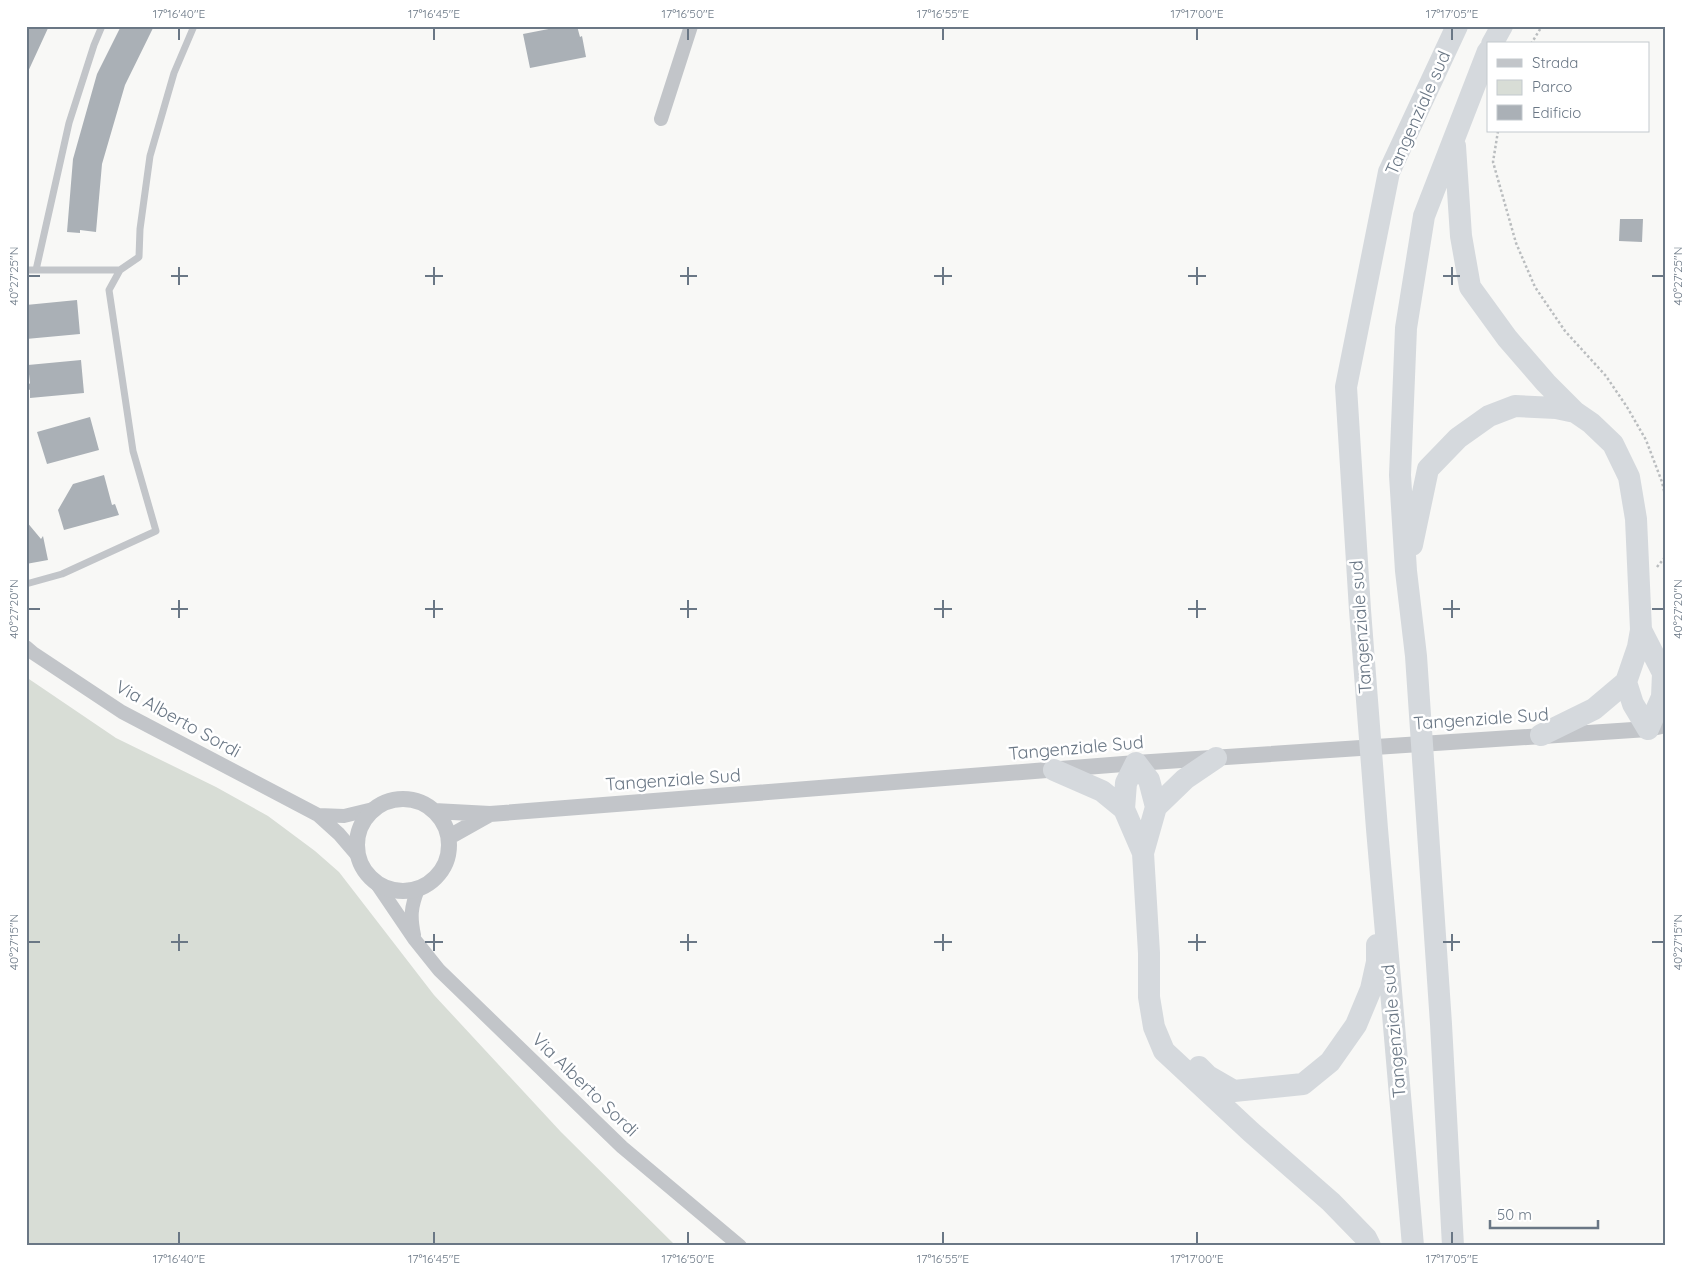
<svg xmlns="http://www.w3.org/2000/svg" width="1692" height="1272" viewBox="0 0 1692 1272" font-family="Quicksand,sans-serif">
  <rect width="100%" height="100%" fill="#f8f8f6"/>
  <path fill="#d8ddd6" d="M26,677L116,738L216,787L268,816L315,851L339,872L434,995L561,1132L676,1246H26Z"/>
  <path fill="#aab0b6" d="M26,26H49L26,76Z
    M121,26H154L125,85L102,164L96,232L80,230V233L67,232L73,159L97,74Z
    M564,26H577L580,37L582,36L586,57L530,68L523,34Z
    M1620,219H1643L1642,242L1619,241Z
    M77,300L80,334L26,339V305Z
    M81,360L84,393L30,398V390L26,388L30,383L28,365Z
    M90,417L99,450L47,464L37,432Z
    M104,475L112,505L115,504L119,515L64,530L58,510L73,484Z
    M26,521L41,539L43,536L48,560L26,564Z"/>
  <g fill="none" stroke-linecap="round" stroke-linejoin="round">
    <path stroke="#babdbf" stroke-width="2.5" stroke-dasharray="2.5 2.5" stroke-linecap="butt" d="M1531,44L1542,26
      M1498,131L1493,162L1516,243L1535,287L1565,331L1606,376L1627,407L1646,440L1662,482L1666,499
      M1657,567L1666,556"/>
    <path stroke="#c2c5c9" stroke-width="7" d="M26,270H120
      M36,270L69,123L94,45L102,26
      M26,584L62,574L156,531L133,451L109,290L120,270L139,257L140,229L150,156L174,73L194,26"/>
    <path stroke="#c2c5c9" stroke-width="14" d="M661,119L691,26
      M26,647L33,653L122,712L318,815L339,834L357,855
      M318,815L344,816L373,809
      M377,884L415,940L439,970L622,1147L740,1246
      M414,935C410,916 411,907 418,889"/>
    <path stroke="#c2c5c9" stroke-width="16" d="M357 845a46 46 0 1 1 92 0a46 46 0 1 1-92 0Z
      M434,811L490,814L1136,763L1648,729L1666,725
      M449,837L490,814"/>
    <path stroke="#d5d9dd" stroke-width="22" d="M1492,44L1502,26
      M1455,146L1461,236L1470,287L1507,338L1546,383L1575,412L1591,423L1613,444L1629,477L1636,519L1641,630L1638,647L1626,682L1594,709L1541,735
      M1412,545L1428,469L1458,438L1489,416L1515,406L1556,408L1575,412
      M1641,630L1663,673L1666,675
      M1626,682L1633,704L1648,729
      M1648,729L1662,697L1663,673
      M1216,758L1185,779L1156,807L1143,853L1149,953V997L1154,1027L1164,1051L1251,1132L1331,1202L1366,1238L1370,1246
      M1054,770L1102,791L1124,809L1143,853
      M1124,809L1126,783L1136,763L1149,780L1156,807
      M1199,1067L1208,1076L1234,1091L1303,1084L1330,1062L1356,1025L1371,989L1377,962V945
      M1413,1246L1377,829L1360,610L1346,387L1389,172L1457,26
      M1453,1246L1441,1024L1416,656L1406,571L1400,475L1406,328L1424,216L1488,51"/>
  </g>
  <path fill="none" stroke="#6a7785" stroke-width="2" d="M179,28V40M434,28V40M688,28V40M943,28V40M1197,28V40M1452,28V40M179,267V285M434,267V285M688,267V285M943,267V285M1197,267V285M1452,267V285M28,276H40M171,276H188M425,276H443M680,276H697M934,276H952M1188,276H1206M1443,276H1460M1652,276H1664M179,600V618M434,600V618M688,600V618M943,600V618M1197,600V618M1452,600V618M28,609H40M171,609H188M425,609H443M680,609H697M934,609H952M1188,609H1206M1443,609H1460M1652,609H1664M179,934V951M434,934V951M688,934V951M943,934V951M1197,934V951M1452,934V951M28,942H40M171,942H188M425,942H443M680,942H697M934,942H952M1188,942H1206M1443,942H1460M1652,942H1664M179,1232V1244M434,1232V1244M688,1232V1244M943,1232V1244M1197,1232V1244M1452,1232V1244"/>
  <g text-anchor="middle" stroke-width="5" stroke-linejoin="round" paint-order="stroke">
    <g font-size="18" fill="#6a7785" stroke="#fff">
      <text transform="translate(1418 113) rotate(-66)" y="6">Tangenziale sud</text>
      <text transform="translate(1361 627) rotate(-94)" y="6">Tangenziale sud</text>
      <text transform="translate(178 719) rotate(29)" y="6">Via Alberto Sordi</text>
      <text transform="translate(1481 719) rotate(-4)" y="6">Tangenziale Sud</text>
      <text transform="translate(1076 748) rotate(-5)" y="6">Tangenziale Sud</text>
      <text transform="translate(673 780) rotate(-4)" y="6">Tangenziale Sud</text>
      <text transform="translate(1394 1031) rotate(-95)" y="6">Tangenziale sud</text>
      <text transform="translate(585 1085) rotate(44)" y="6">Via Alberto Sordi</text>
    </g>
  </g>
  <rect width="1692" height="1272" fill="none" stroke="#ffffff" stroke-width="55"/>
  <rect x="1487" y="42" width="162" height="90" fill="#ffffff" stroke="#c3c9ce"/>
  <rect x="1497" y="59" width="25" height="8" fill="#c2c5c9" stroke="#c3c9ce"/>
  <text x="1532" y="68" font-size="15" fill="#6a7785">Strada</text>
  <rect x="1497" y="80" width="25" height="15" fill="#d8ddd6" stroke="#c3c9ce"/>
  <text x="1532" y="92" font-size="15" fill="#6a7785">Parco</text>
  <rect x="1497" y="105" width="25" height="15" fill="#aab0b6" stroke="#c3c9ce"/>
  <text x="1532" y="118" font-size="15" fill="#6a7785">Edificio</text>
  <path d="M1490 1220v8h108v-8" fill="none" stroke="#6a7785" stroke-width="2.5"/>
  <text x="1497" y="1220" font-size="15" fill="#6a7785" stroke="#ffffff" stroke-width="4" paint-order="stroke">50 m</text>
  <rect x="28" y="28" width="1636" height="1216" fill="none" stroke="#6a7785" stroke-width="2"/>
  <g font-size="12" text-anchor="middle" fill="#6a7785">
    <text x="179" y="18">17°16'40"E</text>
    <text x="434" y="18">17°16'45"E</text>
    <text x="688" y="18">17°16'50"E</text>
    <text x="943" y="18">17°16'55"E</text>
    <text x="1197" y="18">17°17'00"E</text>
    <text x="1452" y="18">17°17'05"E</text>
    <text transform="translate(14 276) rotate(-90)" y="4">40°27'25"N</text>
    <text transform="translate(1678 276) rotate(-90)" y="4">40°27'25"N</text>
    <text transform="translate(14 609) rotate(-90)" y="4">40°27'20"N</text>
    <text transform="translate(1678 609) rotate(-90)" y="4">40°27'20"N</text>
    <text transform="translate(14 942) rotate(-90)" y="4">40°27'15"N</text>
    <text transform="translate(1678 942) rotate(-90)" y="4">40°27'15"N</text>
    <text x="179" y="1263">17°16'40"E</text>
    <text x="434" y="1263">17°16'45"E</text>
    <text x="688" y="1263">17°16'50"E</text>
    <text x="943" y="1263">17°16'55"E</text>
    <text x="1197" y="1263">17°17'00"E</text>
    <text x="1452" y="1263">17°17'05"E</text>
  </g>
</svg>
